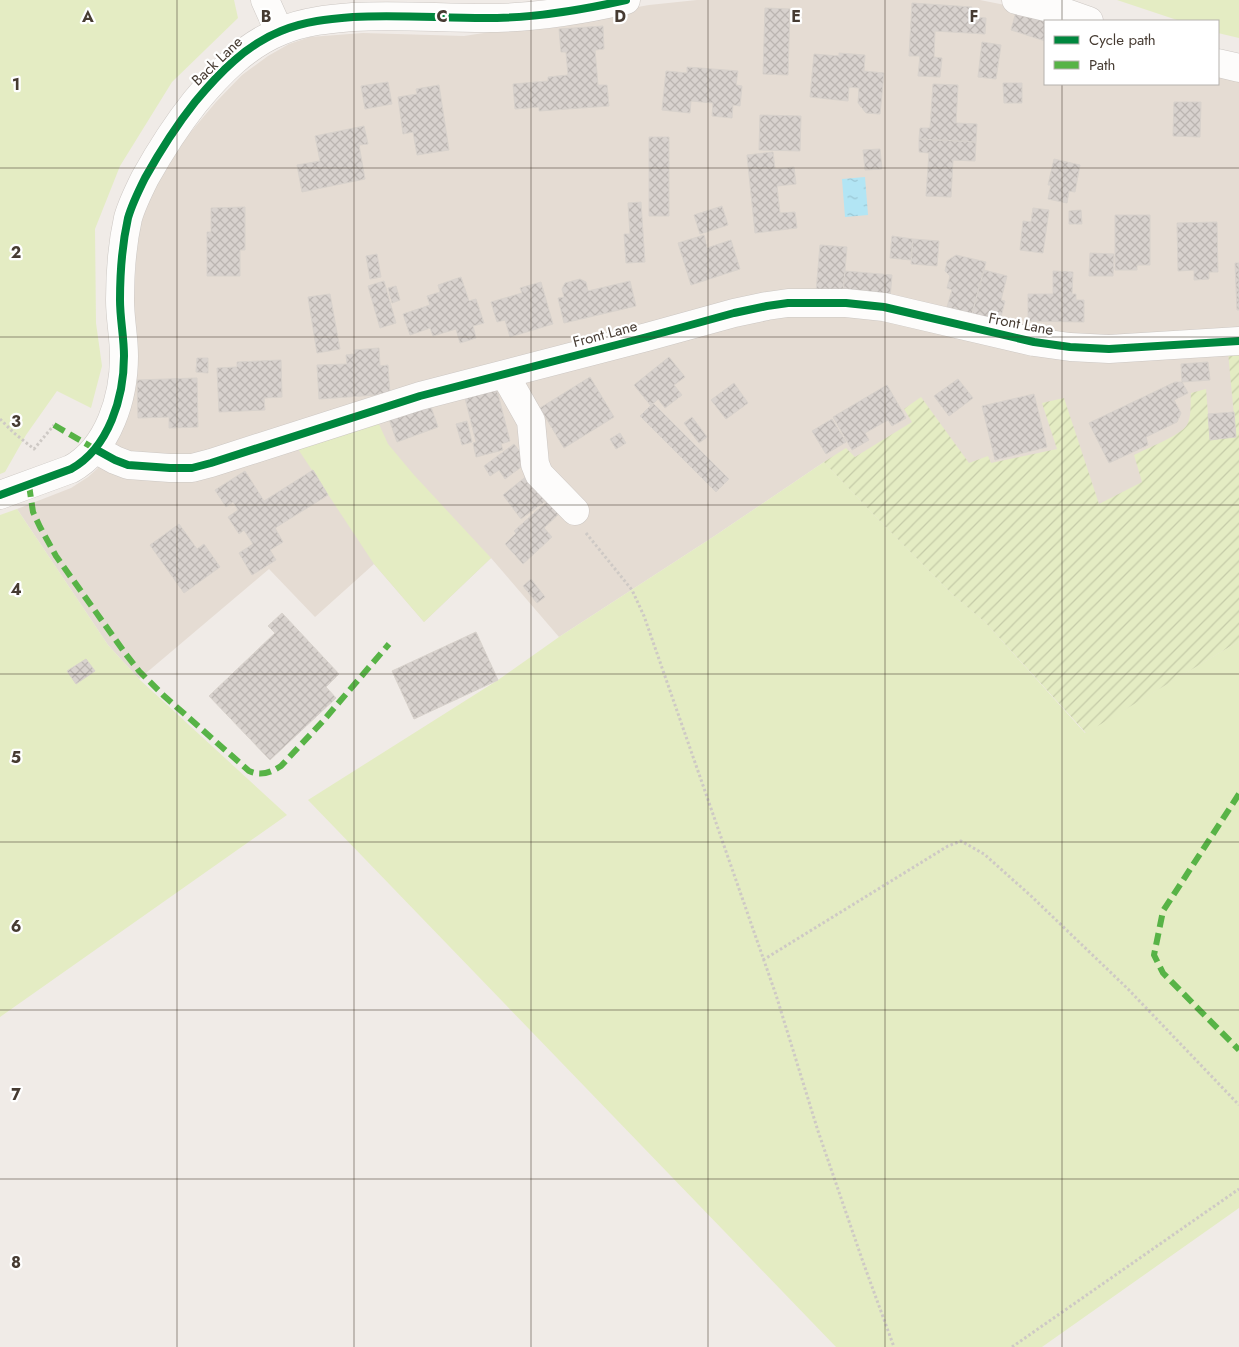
<svg xmlns="http://www.w3.org/2000/svg" width="1239" height="1347" viewBox="0 0 1239 1347" font-family="Jost,sans-serif">
  <defs>
    <pattern id="garden-furrows" width="10" height="10" patternUnits="userSpaceOnUse" patternTransform="scale(1.25)"><rect width="10" height="10" fill="#e4ecc3"/><path d="M-1 1l2-2M0 10L10 0M9 11l2-2" fill="none" stroke="#c5cba8"/></pattern>
    <pattern id="water-ripples" width="26" height="14" patternUnits="userSpaceOnUse" patternTransform="scale(1.25)"><rect width="26" height="14" fill="#b2e5f4"/><path d="M2 4q2-2 4 0t4 0M15 11q2-2 4 0t4 0" fill="none" stroke="#9ac5d2"/></pattern>
    <pattern id="building-cross-hatch" width="8" height="8" patternUnits="userSpaceOnUse" patternTransform="scale(1.25)"><rect width="8" height="8" fill="#d8d2ce"/><path d="M0 0l8 8M0 8l8-8" fill="none" stroke="#bbb5b1"/></pattern>
  </defs>
  <rect width="100%" height="100%" fill="#f0ebe7"/>
  <path fill="#e5dcd3" d="M697,0H980L1010,6L1065,21H1045V84H1218V73L1239,80V641L1086,733L985,622L953,595L876,517L824,462L713,537L559,637L491,558L424,622L374,564L315,617L269,569L139,679L108,645L17,509L71,488L88,477L98,468L112,447L136,359L134,301L137,236L144,210L158,179L184,140L216,102L242,75L268,56L289,44L310,37L363,33L464,36L530,26L649,5Z"/>
  <path fill="#e4ecc3" d="M0,0H234L238,18L172,82L120,166L95,229L96,323L102,366L91,408L57,391L26,435L5,472L0,474Z
    M1117,0H1239V38L1218,33V21H1180Z
    M378,422L388,444L414,475L491,558L424,622L374,564L298,449Z
    M824,462L876,517L953,595L985,622L1085,733L1239,641V1208L1042,1347H836L308,800L498,680L559,637L713,537Z
    M17,509L108,645L139,679L287,815L0,1017V515Z"/>
  <path fill="url(#garden-furrows)" d="M1239,351V641L1086,733L985,622L953,595L876,517L824,462L846,448L855,457L912,422L904,409L921,397L969,463L988,456L991,463L1057,449L1042,403L1064,398L1099,504L1142,482L1134,455C1147,448 1180,436 1187,425C1192,416 1190,403 1191,393L1206,389L1210,439L1236,437L1228,352Z"/>
  <path fill="url(#water-ripples)" d="M865,177L868,215L845,217L842,179Z"/>
  <path fill="url(#building-cross-hatch)" stroke="#d8d2cc" d="M912,3L972,7L971,17L986,18L985,34L935,31L934,57L942,58L940,77L918,76L920,56H909Z
    M765,8L790,9L788,75L763,74Z
    M1016,12L1046,21H1045V41L1011,30Z
    M603,26L604,49L595,50L598,85H607L609,106L539,111V107L515,109L513,84L548,81V77L568,75L566,52H561L559,29Z
    M982,42L1001,45L996,79L978,77Z
    M839,53L865,55L864,71L884,73L880,114L866,113L858,103L859,88L849,87L848,101L810,97L814,54L839,56Z
    M687,67L738,71L736,85L742,86L740,106L733,105L732,118L712,116L713,103L691,101L690,113L662,110L666,71L687,73Z
    M388,82L392,104L365,109L361,86Z
    M1003,83H1022V103H1004Z
    M933,84L958,85L956,123L977,124L976,142L919,139L920,128H930Z
    M439,85L449,150L417,155L413,132L403,134L398,97L417,94L416,89Z
    M1174,102H1201L1200,137L1173,136Z
    M760,115L801,116L800,151L759,150Z
    M364,126L368,144L359,145L365,179L302,192L297,165L320,161L315,136Z
    M649,137H669V216H649Z
    M919,139L976,142L975,161L953,160L951,197L926,196L929,153L919,152Z
    M880,149L882,169L865,170L863,150Z
    M773,152L775,169L794,167L796,184L777,186L780,213L795,212L797,228L755,233L747,155Z
    M1054,159L1080,165L1075,192L1069,191L1067,203L1048,199L1051,185H1048Z
    M641,202L645,262L626,263L624,234H630L628,203Z
    M722,206L728,225L700,234L694,215Z
    M245,207V250H240V276H207V232H211V208Z
    M1033,208L1049,210L1043,253L1020,250L1023,221L1031,222Z
    M1081,210L1082,224H1069V211Z
    M1115,215H1150V265H1137V270H1115Z
    M1217,222L1218,272H1209V279L1194,280V270L1178,271L1177,223Z
    M704,235L707,248L731,240L740,269L691,285L678,243Z
    M892,236L913,239L911,260L890,258Z
    M913,239L939,241L937,266L911,264Z
    M820,245L847,247L843,294L816,292Z
    M1090,253L1114,254L1113,276H1089Z
    M377,254L381,277L370,279L366,256Z
    M956,255L986,262L972,314L947,307L952,290L947,288L950,276L945,271L947,261Z
    M1235,263H1239V310H1237Z
    M984,270L1007,276L1001,300L1005,301L1000,321L972,314Z
    M845,271L892,275L890,298L843,294Z
    M1053,271L1073,272L1072,294H1076V300H1084V322L1028,321V294H1053Z
    M461,277L469,301L476,299L484,323L473,326L476,338L460,343L456,329L433,336L430,328L410,335L403,314L430,305L427,296L440,292L438,285Z
    M580,279L586,282L588,291L630,281L636,306L564,323L558,298L564,297L562,289L565,283Z
    M384,281L396,323L380,328L368,286Z
    M541,282L553,324L510,337L505,320L497,322L491,302L522,293L520,288Z
    M396,286L400,300L392,303L388,288Z
    M330,294L340,349L317,353L308,297Z
    M379,348L380,366L388,365L390,394L319,399L317,365L347,364L346,355L354,354V350Z
    M669,357L685,377L674,385L682,395L665,408L658,399L651,406L634,385Z
    M197,358H208V373L196,372Z
    M281,360L282,397L264,398L265,410L219,412L217,368L237,367V362Z
    M1208,362L1210,380L1182,382L1181,364Z
    M590,377L614,417L564,448L540,408Z
    M197,378L198,427L169,428V417L138,418L137,380Z
    M958,379L973,398L949,416L934,396Z
    M1175,382H1182L1188,393L1174,400L1181,413L1177,422L1146,437L1148,445L1109,463L1089,423Z
    M734,383L748,403L726,419L711,400Z
    M887,385L906,418L892,426L888,420L865,433L869,440L852,450L833,417Z
    M497,390L510,441L501,444L503,450L476,457L473,443L476,442L465,398Z
    M1034,394L1047,447L995,460L982,406Z
    M653,403L729,479L716,492L640,416Z
    M430,404L438,427L397,442L389,419Z
    M1234,412L1236,437L1210,440L1208,414Z
    M692,417L707,437L699,443L684,423Z
    M832,419L846,442L826,454L812,431Z
    M467,421L472,442L462,445L456,424Z
    M620,433L626,443L616,449L610,439Z
    M514,444L528,462L505,479L499,470L490,476L484,466Z
    M313,470L328,495L275,528L283,542L270,550L276,560L252,575L239,553L253,544L244,530L239,534L228,517L238,510L233,502L226,507L215,490L245,471L264,501Z
    M528,475L547,500L521,519L503,495Z
    M552,497L564,509L544,528L552,537L523,564L505,544L516,533L514,531Z
    M179,524L197,549L204,544L220,567L184,593L150,545Z
    M531,579L545,597L537,603L523,586Z
    M282,613L339,674L326,687L336,698L270,760L209,696L275,633L268,626Z
    M476,632L498,680L414,719L392,671Z
    M86,659L95,671L76,684L67,671Z"/>
  <g fill="none" stroke-linecap="round" stroke-linejoin="round">
    <defs>
      <path id="minor" d="M265,0L279,31
        M1016,0L1058,10L1089,21
        M1218,63L1239,68
        M505,375L531,421L535,464L539,474L575,511
        M95,449L115,460L128,465L170,468H192L211,463L420,396L647,337L734,313L767,306L788,303H846L884,307L1034,342L1070,347L1109,349L1239,341
        M0,495L71,469C109,448 124,397 124,356C124,337 120,319 120,300C120,272 122,245 128,218C132,204 139,190 145,178C160,151 176,126 195,102C219,73 246,45 281,31C305,21 329,19 353,17C401,14 449,19 497,18C538,17 586,9 626,0"/>
    </defs>
    <use href="#minor" stroke="#ccc7c3" stroke-width="29"/>
    <path stroke="#cec9c5" stroke-width="3" stroke-dasharray="2.5 2.5" stroke-linecap="butt" d="M0,419L14,433L34,449L54,425
      M586,533L632,590L644,616L776,995L818,1131L863,1262L894,1347
      M763,960L948,846L961,841L984,854L1030,895L1128,989L1239,1105
      M1012,1347L1239,1189"/>
    <use href="#minor" stroke="#fdfcfb" stroke-width="28"/>
    <path stroke="#57b346" stroke-width="6" stroke-dasharray="12 6" stroke-linecap="butt" d="M54,425L95,449
      M29,485L33,512L40,527L56,556L125,653L139,671L163,695L249,771C261,776 270,773 281,766L323,721L389,644
      M1239,794L1163,911L1154,955L1163,973L1239,1050"/>
    <defs>
      <path id="cycleway" d="M95,449L115,460L128,465L170,468H192L211,463L420,396L647,337L734,313L767,306L788,303H846L884,307L1034,342L1070,347L1109,349L1239,341
        M0,495L71,469C109,448 124,397 124,356C124,337 120,319 120,300C120,272 122,245 128,218C132,204 139,190 145,178C160,151 176,126 195,102C219,73 246,45 281,31C305,21 329,19 353,17C401,14 449,19 497,18C538,17 586,9 626,0"/>
    </defs>
    <use href="#cycleway" stroke="#fff" stroke-width="11"/>
    <use href="#cycleway" stroke="#00873e" stroke-width="8"/>
  </g>
  <path fill="none" stroke="#463b32" stroke-width="1" stroke-opacity="0.55" d="M177,0V1347M354,0V1347M531,0V1347M708,0V1347M885,0V1347M1062,0V21M1062,84V1347M0,168H1239M0,337H1239M0,505H1239M0,674H1239M0,842H1239M0,1010H1239M0,1179H1239"/>
  <g text-anchor="middle" stroke-width="4.5" stroke-linejoin="round" paint-order="stroke">
    <g font-size="15" fill="#463b32" stroke="#fff">
      <text transform="translate(217 61) rotate(-44)" y="5">Back Lane</text>
      <text transform="translate(1021 324) rotate(11)" y="5">Front Lane</text>
      <text transform="translate(605 334) rotate(-15)" y="5">Front Lane</text>
    </g>
  </g>
  <g font-size="16" text-anchor="middle" font-weight="bold" fill="#463b32" stroke="#fff" stroke-width="4.5" stroke-linejoin="round" paint-order="stroke">
    <text x="88" y="22">A</text>
    <text x="266" y="22">B</text>
    <text x="442" y="22">C</text>
    <text x="620" y="22">D</text>
    <text x="796" y="22">E</text>
    <text x="974" y="22">F</text>
    <text x="16" y="90">1</text>
    <text x="16" y="258">2</text>
    <text x="16" y="427">3</text>
    <text x="16" y="595">4</text>
    <text x="16" y="763">5</text>
    <text x="16" y="932">6</text>
    <text x="16" y="1100">7</text>
    <text x="16" y="1268">8</text>
  </g>
  <rect x="1044" y="20" width="175" height="65" fill="#ffffff" stroke="#b5b1ad"/>
  <rect x="1054" y="36" width="25" height="8" fill="#00873e" stroke="#b5b1ad"/>
  <text x="1089" y="45" font-size="15" fill="#463b32">Cycle path</text>
  <rect x="1054" y="61" width="25" height="8" fill="#57b346" stroke="#b5b1ad"/>
  <text x="1089" y="70" font-size="15" fill="#463b32">Path</text>
</svg>
